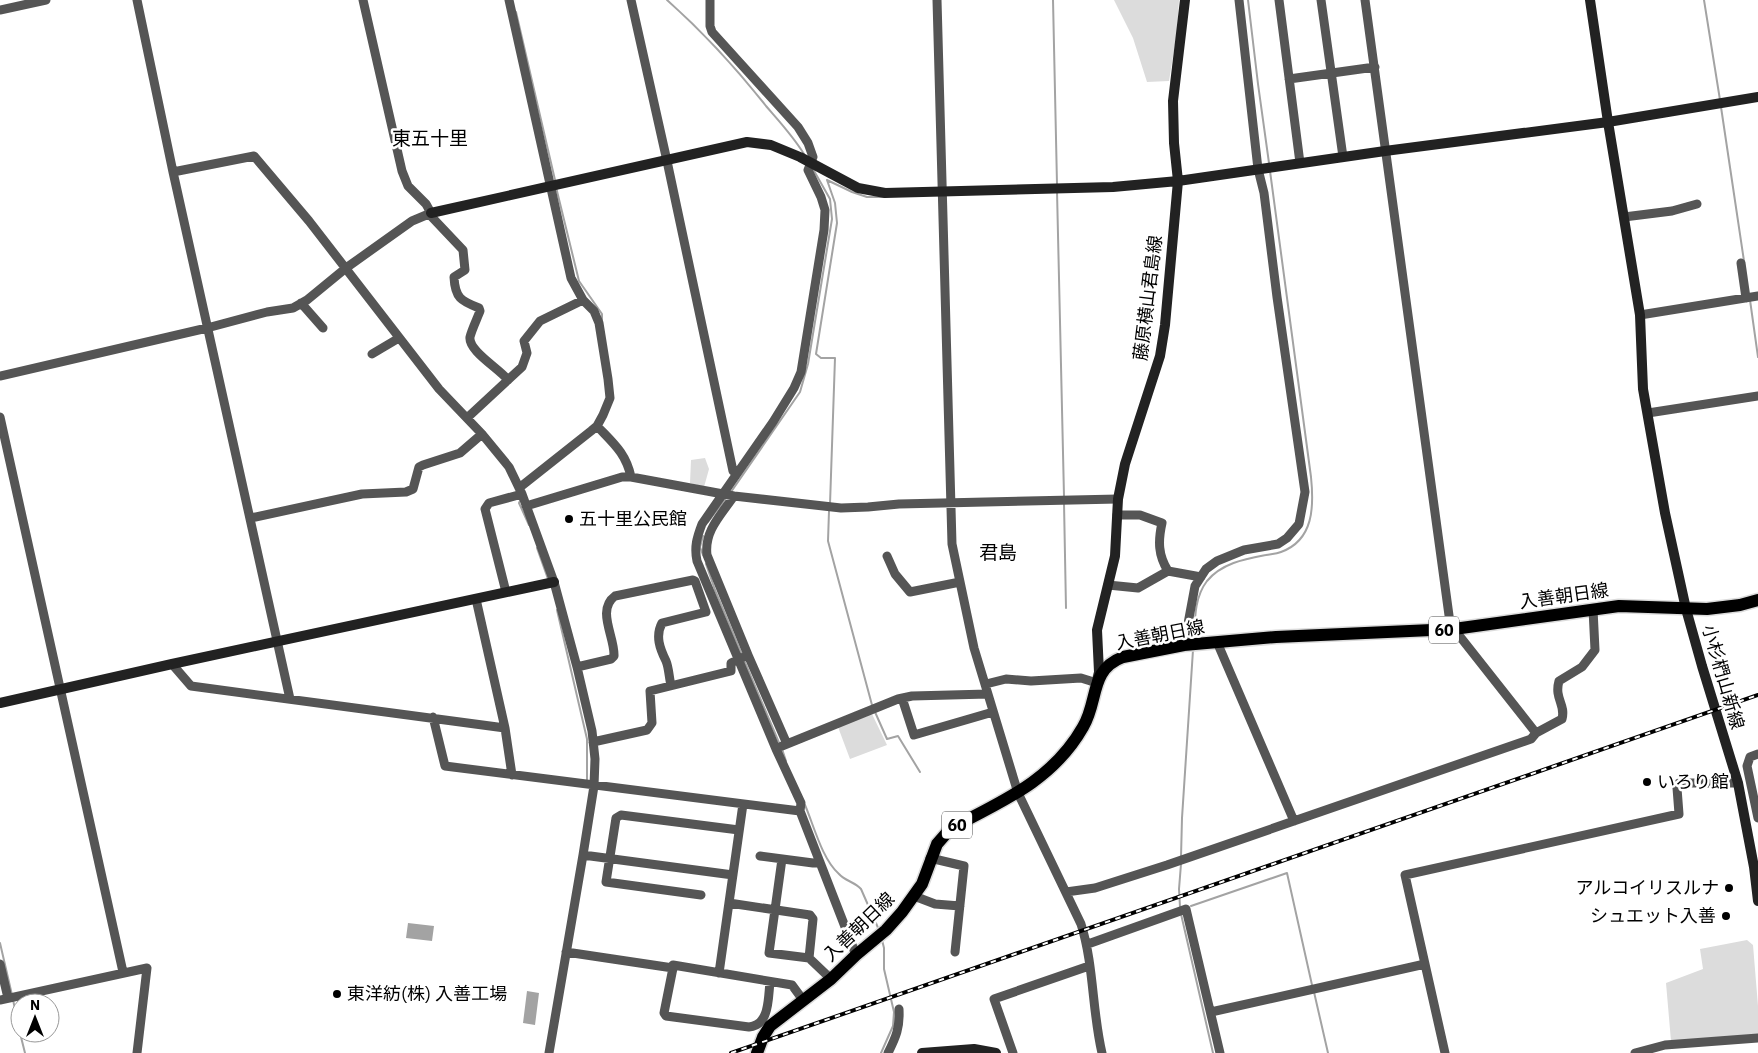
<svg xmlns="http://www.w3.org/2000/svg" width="1758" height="1053" viewBox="0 0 1758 1053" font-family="'IBM Plex Sans','Noto Sans JP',sans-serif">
  <rect width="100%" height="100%" fill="#fff"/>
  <path fill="#dcdcdc" d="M1114,0H1179L1177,32L1169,81L1147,82L1133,38Z
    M705,458L709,469L704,487L690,483L691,460Z
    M872,714L887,745L850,759L838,727Z
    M1747,940L1753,945L1758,1006V1035L1671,1041L1666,983L1703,969L1700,949Z"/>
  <path fill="#a3a3a3" d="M408,923L434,926L432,941L406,938Z
    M527,991L539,993L535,1025L523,1023Z"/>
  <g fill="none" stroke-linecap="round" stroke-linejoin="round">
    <path stroke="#a3a3a3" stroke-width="2" d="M667,0C703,32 736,68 766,106C779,121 793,136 804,154
      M1053,0L1057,184
      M1248,0L1258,84L1269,163
      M1704,0L1720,100
      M516,12L555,180
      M1721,107L1744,261
      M556,187L579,281L602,314V320
      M1057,191L1064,496
      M1750,300L1758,357
      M731,492L800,392L808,364L832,219L830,199L813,169
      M521,499L519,503L529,525
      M1064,503L1066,608
      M830,504L835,358H821L816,354L837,223L835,203L827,180L852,192L867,197H884
      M829,511L828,541L872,705
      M708,522L726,498
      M703,536L700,547L703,555
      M537,548L548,579
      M706,564L715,590L742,655
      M557,610L587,739V782
      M1194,640C1195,620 1194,598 1207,581C1222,563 1245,559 1266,555C1271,554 1276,554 1281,552C1314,540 1314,506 1311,477L1270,171
      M744,660L780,745
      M875,712L887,739L898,736L920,772
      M782,749L786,761
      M805,805C814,826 822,859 839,874C845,881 855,882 861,889L879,930
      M1181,857L1182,818L1193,650
      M1191,906L1287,873L1312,985
      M1180,907L1179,889L1181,864
      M1181,914L1213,1053
      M0,943L12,995
      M1314,992L1328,1053
      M13,1000L20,1031
      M20,1033L25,1053
      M881,1053L893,1026L894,1012L884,969V948L882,940"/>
    <defs>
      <path id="primary" d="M757,1053L763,1037L770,1026L831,979L856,955L886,930L902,912L922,884L937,844L951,828C1003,801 1053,780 1083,727C1099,700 1089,670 1123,657L1184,645L1276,637L1454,629L1619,606L1707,609L1740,605L1758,600"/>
    </defs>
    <use href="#primary" stroke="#dbdbdb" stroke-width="15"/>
    <path stroke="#555" stroke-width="9" d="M137,0L173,172L290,699
      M509,0L571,278L583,300L594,311L599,323L608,379L610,398L603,415L597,426L591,431L519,488
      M631,0L667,161L733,471L736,473
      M710,0V26L712,32L798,127L808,143L813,157L808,170L821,197L825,210L824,230L801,372L794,388L773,422L702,524C697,537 694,547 697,561L776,749L801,803L800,811L856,955
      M937,0L952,544L974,648L1018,793L1081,924C1094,965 1092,1011 1102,1053
      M1279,0L1300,163
      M1321,0L1343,157
      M1365,0L1451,630
      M0,10L46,0
      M1289,79L1375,67
      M173,172L254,156L309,221L439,389L482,434L509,467L522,494L554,582L577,667L592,731L595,759L594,786L583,855L549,1053
      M428,213L463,250L465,270L454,277C455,298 461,301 479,308L480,311C477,319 472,329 470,337C468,351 500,369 508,380
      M1624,217L1672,211L1697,204
      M1741,263L1746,298
      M301,303L323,328
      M1640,315L1758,296
      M372,354L399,338
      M0,376L207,328L267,312L293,308L307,300L346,268L412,221L431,213L426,204L408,186L402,171L363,0
      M1648,413L1758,396
      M0,417L123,972
      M467,418L522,367L527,353L524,341L540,321L583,300
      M597,426C613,443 626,453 631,477
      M734,496C721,515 704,531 707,555L748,655
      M526,506L622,477H631L734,496L841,508L868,507L899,504L1118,499
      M1117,515H1140L1162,523C1158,541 1158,555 1168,571
      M251,518L362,494L406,492L413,489L419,467L423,465L460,453L482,434
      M887,556L895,574L910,592L960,582
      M1108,585L1138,588L1168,571L1201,577
      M506,592L485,509L489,503L522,494
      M476,599L505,728L512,775
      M1454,629L1536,733
      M1217,642L1294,821
      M1184,645L1195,586L1206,569L1217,561L1244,550L1278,544L1287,538L1299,524L1305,492L1277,297L1264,193L1258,169L1239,0
      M172,664L191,686L505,728
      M577,667L611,659L614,656C615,637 596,610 615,596L693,580L695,581L706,612L662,623C655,636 660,649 666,661C669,668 669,678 671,685
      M986,684L1006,679L1031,681L1081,678L1097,683
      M902,698L914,735L993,712
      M433,717L445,766L800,811
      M593,742L647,730L652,723L650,691L731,671V663L748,655L787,744
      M782,746L898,699L912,696L988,694
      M1758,754L1750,757L1747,766L1758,818
      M583,855L733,875
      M760,856L813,863L820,862
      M930,858L964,866L955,952
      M782,859L769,953L809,958L831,979
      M1066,892L1095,888L1167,865L1531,739L1536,733L1562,719C1566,704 1554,699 1559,681L1582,667L1595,650L1593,609
      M701,895L606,882L616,818L621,815L739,830
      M914,896L935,904L960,906
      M729,903L810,915L813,919L809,958
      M1088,944L1186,909L1220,1053
      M566,952L673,968V965L792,985L803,1000
      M0,964L8,998
      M673,968L664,1013L666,1016L749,1027C770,1025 768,998 770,982
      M719,973L743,804
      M0,1000L147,968L137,1053
      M1211,1012L1425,964
      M888,1053C896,1037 900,1028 899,1009
      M1013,1053L994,999L1089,966
      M1445,1053L1405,875L1679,814L1677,788L1679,783H1738
      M1635,1053L1665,1045L1758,1038"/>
    <path stroke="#222" stroke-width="10" d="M1590,0L1608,122L1640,315L1643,389L1665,513L1686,609L1702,666L1738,783L1754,867L1758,901
      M431,213L747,142L771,145L800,157L858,188L885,193L1113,187L1178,181L1385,151L1608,122L1758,97
      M1097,681L1099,672L1097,630L1115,556L1118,499L1125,464L1160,356L1165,325L1178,181L1174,143L1173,101L1185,0
      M0,703L172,664L554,582
      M922,1053L974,1049L996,1053"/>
    <use href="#primary" stroke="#000" stroke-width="12"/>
    <defs>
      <path id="rail" d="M731,1053L1758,695"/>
    </defs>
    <use href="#rail" stroke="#000" stroke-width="4"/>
    <use href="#rail" stroke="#fff" stroke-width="2" stroke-dasharray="5.5" stroke-linecap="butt"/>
  </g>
  <g fill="#000" stroke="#fff" stroke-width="2">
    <circle cx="569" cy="519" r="5"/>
    <circle cx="1647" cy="782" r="5"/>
    <circle cx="1729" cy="888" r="5"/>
    <circle cx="1726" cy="916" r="5"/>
    <circle cx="337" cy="994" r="5"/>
  </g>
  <g text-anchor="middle" stroke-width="5" stroke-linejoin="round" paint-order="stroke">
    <g fill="#fff" stroke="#4c4c4c" stroke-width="1">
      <rect x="1429" y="616.5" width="30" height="27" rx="4"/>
      <rect x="942" y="811.5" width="30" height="27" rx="4"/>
    </g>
    <g font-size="16" font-weight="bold" fill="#000">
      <text x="1444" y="636">60</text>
      <text x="957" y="831">60</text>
    </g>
    <g font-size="18" fill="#000" stroke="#fff">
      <text transform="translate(1148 298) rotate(-83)" y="6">藤原横山君島線</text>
      <text transform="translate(1564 596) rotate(-8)" y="6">入善朝日線</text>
      <text transform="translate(1160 635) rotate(-11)" y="6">入善朝日線</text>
      <text transform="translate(1723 677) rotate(74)" y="6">小杉椚山新線</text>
      <text transform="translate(859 927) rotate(-44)" y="6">入善朝日線</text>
    </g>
    <g font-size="18" fill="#000" stroke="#fff" text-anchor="start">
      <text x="579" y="525">五十里公民館</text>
      <text x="1657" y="788">いろり館</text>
      <text x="1719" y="894" text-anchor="end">アルコイリスルナ</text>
      <text x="1716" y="922" text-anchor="end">シュエット入善</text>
      <text x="347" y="1000">東洋紡(株) 入善工場</text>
    </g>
    <g font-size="19" fill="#000" stroke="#fff">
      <text x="430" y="145">東五十里</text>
      <text x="998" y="559">君島</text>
    </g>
  </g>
  <g transform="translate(35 1018)"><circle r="24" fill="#ffffff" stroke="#999999"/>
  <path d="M0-4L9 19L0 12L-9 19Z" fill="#000000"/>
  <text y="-8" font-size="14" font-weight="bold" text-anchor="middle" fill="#000000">N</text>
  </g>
</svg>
